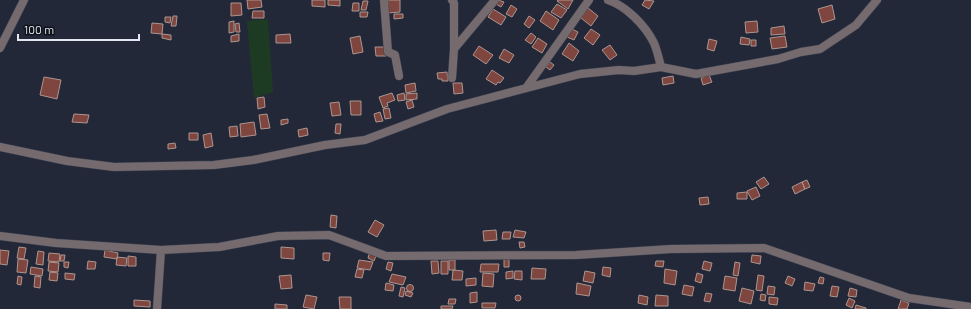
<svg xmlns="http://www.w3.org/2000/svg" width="971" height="309" viewBox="0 0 971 309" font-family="Barlow,sans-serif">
  <rect width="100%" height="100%" fill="#222838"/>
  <path fill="#1d3b23" d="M268,19L273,92L254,98L247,21Z"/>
  <path fill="#7e463e" stroke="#ad9590" d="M247,0H261L262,7L248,9Z
    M312,0H325V7L312,6Z
    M328,0H340V6L328,5Z
    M388,0H400V12L388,13Z
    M498,0L504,2L501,7L496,4Z
    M558,0H573L568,9L557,1Z
    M645,0L654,1L649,9L642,5Z
    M363,1H368L366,10H361Z
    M231,3H241L242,15L231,16Z
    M353,3H359V11H352Z
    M557,4L567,10L561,18L551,12Z
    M511,5L517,9L512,17L506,14Z
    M832,5L835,19L822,23L818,9Z
    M588,8L598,16L591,26L581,18Z
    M493,9L506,17L501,25L488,17Z
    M253,11H264V18H252Z
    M546,11L559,20L553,30L540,21Z
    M360,12H368L367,17H360Z
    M394,14H403V18L394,19Z
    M173,16H177L176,26H171Z
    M529,16L535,20L529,28L524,24Z
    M165,17H171L170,23L165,22Z
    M234,21V32L229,33V22Z
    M757,21L758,32L746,33L745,22Z
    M152,23L163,24L162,34L151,33Z
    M239,23L240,32H236L235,24Z
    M784,26L785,34L771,35V28Z
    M572,29L578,32L574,40L567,37Z
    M591,29L600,35L593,45L584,38Z
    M531,33L536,37L531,44L525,40Z
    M162,34L171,35V40L162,38Z
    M239,34V41L231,42V36Z
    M290,34L291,43H276V35Z
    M360,36L363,52L353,54L350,38Z
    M785,36L787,47L772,49L770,38Z
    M741,37L750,39L749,45L740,44Z
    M538,38L547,44L542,53L532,47Z
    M709,39L717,41L714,51L707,49Z
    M751,40H756V46H751Z
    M569,43L579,51L573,61L562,54Z
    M610,45L617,55L610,60L602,50Z
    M479,46L493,55L486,64L473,55Z
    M375,47H385L386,56H376Z
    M504,49L514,55L509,63L499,58Z
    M550,62L554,65L550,70L546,67Z
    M492,70L504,78L500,83L498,82L496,85L486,79Z
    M447,72L448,81H442V79H438L437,73Z
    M709,75L712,82L703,85L701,78Z
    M673,76L674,83L663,85L662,78Z
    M44,77L61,80L57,99L40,95Z
    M415,83L416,91L406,93L405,85Z
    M453,83H462L463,93L454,94Z
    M392,93L395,100L387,103L388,106L383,108L379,97Z
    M404,93L405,100L398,101L397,95Z
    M417,93V99L406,100V94Z
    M264,97L265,107L258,109L257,98Z
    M412,100L414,107L408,109L406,102Z
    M350,101H361V115H351Z
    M339,102L341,115L332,116L330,103Z
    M389,108L391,118L385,119L383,109Z
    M380,112L383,121L376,122L374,114Z
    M74,114L89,115L87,123L72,122Z
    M267,114L270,128L261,129L259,115Z
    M288,119V123L281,125V120Z
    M254,122L256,135L241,137L240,124Z
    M336,124H341L340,134L335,133Z
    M237,126L238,136L230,137L229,127Z
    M307,128L308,135L299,137L298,130Z
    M189,133H198V140H189Z
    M211,133L213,146L205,148L203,135Z
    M175,143L176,148L168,149V144Z
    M764,177L769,184L761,189L756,182Z
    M807,180L810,187L805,189L802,182Z
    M802,182L805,189L795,194L792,187Z
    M756,187L760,196L752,200L747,191Z
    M747,192V199H737V193Z
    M708,197L709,204L700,205L699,198Z
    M331,215L337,216L336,228L330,227Z
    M375,220L384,225L377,237L368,232Z
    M496,230L497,240L484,241L483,231Z
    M515,230L526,232L524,238L513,237Z
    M503,232H511L510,239H502Z
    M519,242H524L525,247L520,248Z
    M19,247L26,248L24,259L17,258Z
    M281,247L294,248V259L281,258Z
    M0,250L9,251L7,265L0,264Z
    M105,250L118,253L117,259L104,257Z
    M38,251L44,252L43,265L36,264Z
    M370,251L377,253L374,261L368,258Z
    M49,253L60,254L59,262L48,261Z
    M323,253H330L329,261L323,260Z
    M61,255H65L64,261H60Z
    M752,255L761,256L760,264L751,262Z
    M128,256L136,257V266H128Z
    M117,257L127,258L126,266L116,265Z
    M504,258H509V267H504Z
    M18,259L28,260L26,273L17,272Z
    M359,260L373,262L370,270L357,268Z
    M449,260H455V270H449Z
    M88,261L96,262L95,269H87Z
    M431,261H438L439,273L432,274Z
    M441,261H448V274H441Z
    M656,261H664L663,267L655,266Z
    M704,261L712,263L710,271L702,269Z
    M49,262L59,263L58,272L48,271Z
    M64,262H69L68,268L64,267Z
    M388,262L393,263L391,271L386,269Z
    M735,262L740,263L738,276L733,275Z
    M481,264H499L498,272H480Z
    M31,267L43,269L42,276L30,274Z
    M603,267L611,268L610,277L602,275Z
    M532,268L546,269L545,279H531Z
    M357,269L364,270L362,278L355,277Z
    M665,269L677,271L675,285L664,283Z
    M453,270L463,271L462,280H452Z
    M513,271V278L506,279V272Z
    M515,271H522V280L514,279Z
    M585,271L595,273L593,283L583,281Z
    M50,272L58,273L57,281L49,280Z
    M65,273L75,274L74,280L65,279Z
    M483,273L494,274L493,287L482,286Z
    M697,273L703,275L701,283L695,281Z
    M392,274L406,277L403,285L389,282Z
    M291,275L292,288L281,289L279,276Z
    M758,275L764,276L762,291L756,290Z
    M18,276L22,277L21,285L17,284Z
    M35,276L41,277L40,288L34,287Z
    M725,276L737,278L735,291L723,289Z
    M788,276L795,279L792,286L785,283Z
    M820,277L824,278L823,284L818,283Z
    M476,278V285L466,286V279Z
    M805,282L815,284L813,291L804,290Z
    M386,283L394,285L393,291L385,290Z
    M577,283L591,286L589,296L576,294Z
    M406.5 288a3.5 3.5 0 1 1 7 0a3.5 3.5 0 1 1-7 0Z
    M684,285L694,287L692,296L682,294Z
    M768,286L775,287L774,295L767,294Z
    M832,286L839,287L837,297L830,296Z
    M401,287L405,288L403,297L399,296Z
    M742,288L754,291L751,304L739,301Z
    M850,288L857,290L856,297L848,296Z
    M406,291L413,293L411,297L405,295Z
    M477,292V302L470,303V293Z
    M706,293L712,294L710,302L704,301Z
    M761,294L766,295L765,301L760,300Z
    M306,295L317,297L314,309L303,307Z
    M639,295L648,297L647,305L638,303Z
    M656,295L668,296V306H655Z
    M515 298a3 3 0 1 1 6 0a3 3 0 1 1-6 0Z
    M339,297H351V309H340Z
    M769,297L778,298L777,305L769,304Z
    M849,298L855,301L852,308L846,305Z
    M449,299H456L455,304H448Z
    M134,300L150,301V307L134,306Z
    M901,300L909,303L907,309H898Z
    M482,303H496L495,308H482Z
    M275,304L287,305V309H275Z
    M856,305L866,308V309H855Z
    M441,306H453L452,309H441Z"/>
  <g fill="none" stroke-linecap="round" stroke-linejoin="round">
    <defs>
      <path id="minor" d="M384,0L388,52L395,55L399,76
        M452,0L454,3V49
        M0,48L24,0
        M661,67L696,74L778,59L801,52L820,49L856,25L877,0
        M452,78L454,49L495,0
        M526,88L589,0
        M0,147L67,161L114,167L214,165L253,160L325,145L365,140L447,109L580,74L619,70L634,71L661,67C659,59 657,50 654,43C645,25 626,6 608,0
        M0,236L56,243L161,250
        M157,309L161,250L219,247L278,236L329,235L386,256L576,255L671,249L764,248L909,298L971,307"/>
    </defs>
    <use href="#minor" stroke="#3d4352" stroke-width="9"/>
    <use href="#minor" stroke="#756a6d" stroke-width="8"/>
  </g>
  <path d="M18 34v6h121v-6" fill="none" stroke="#e2e6f1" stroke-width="2"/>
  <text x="24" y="34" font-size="12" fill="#e2e6f1" stroke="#0e1118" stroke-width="3" paint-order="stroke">100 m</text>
</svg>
